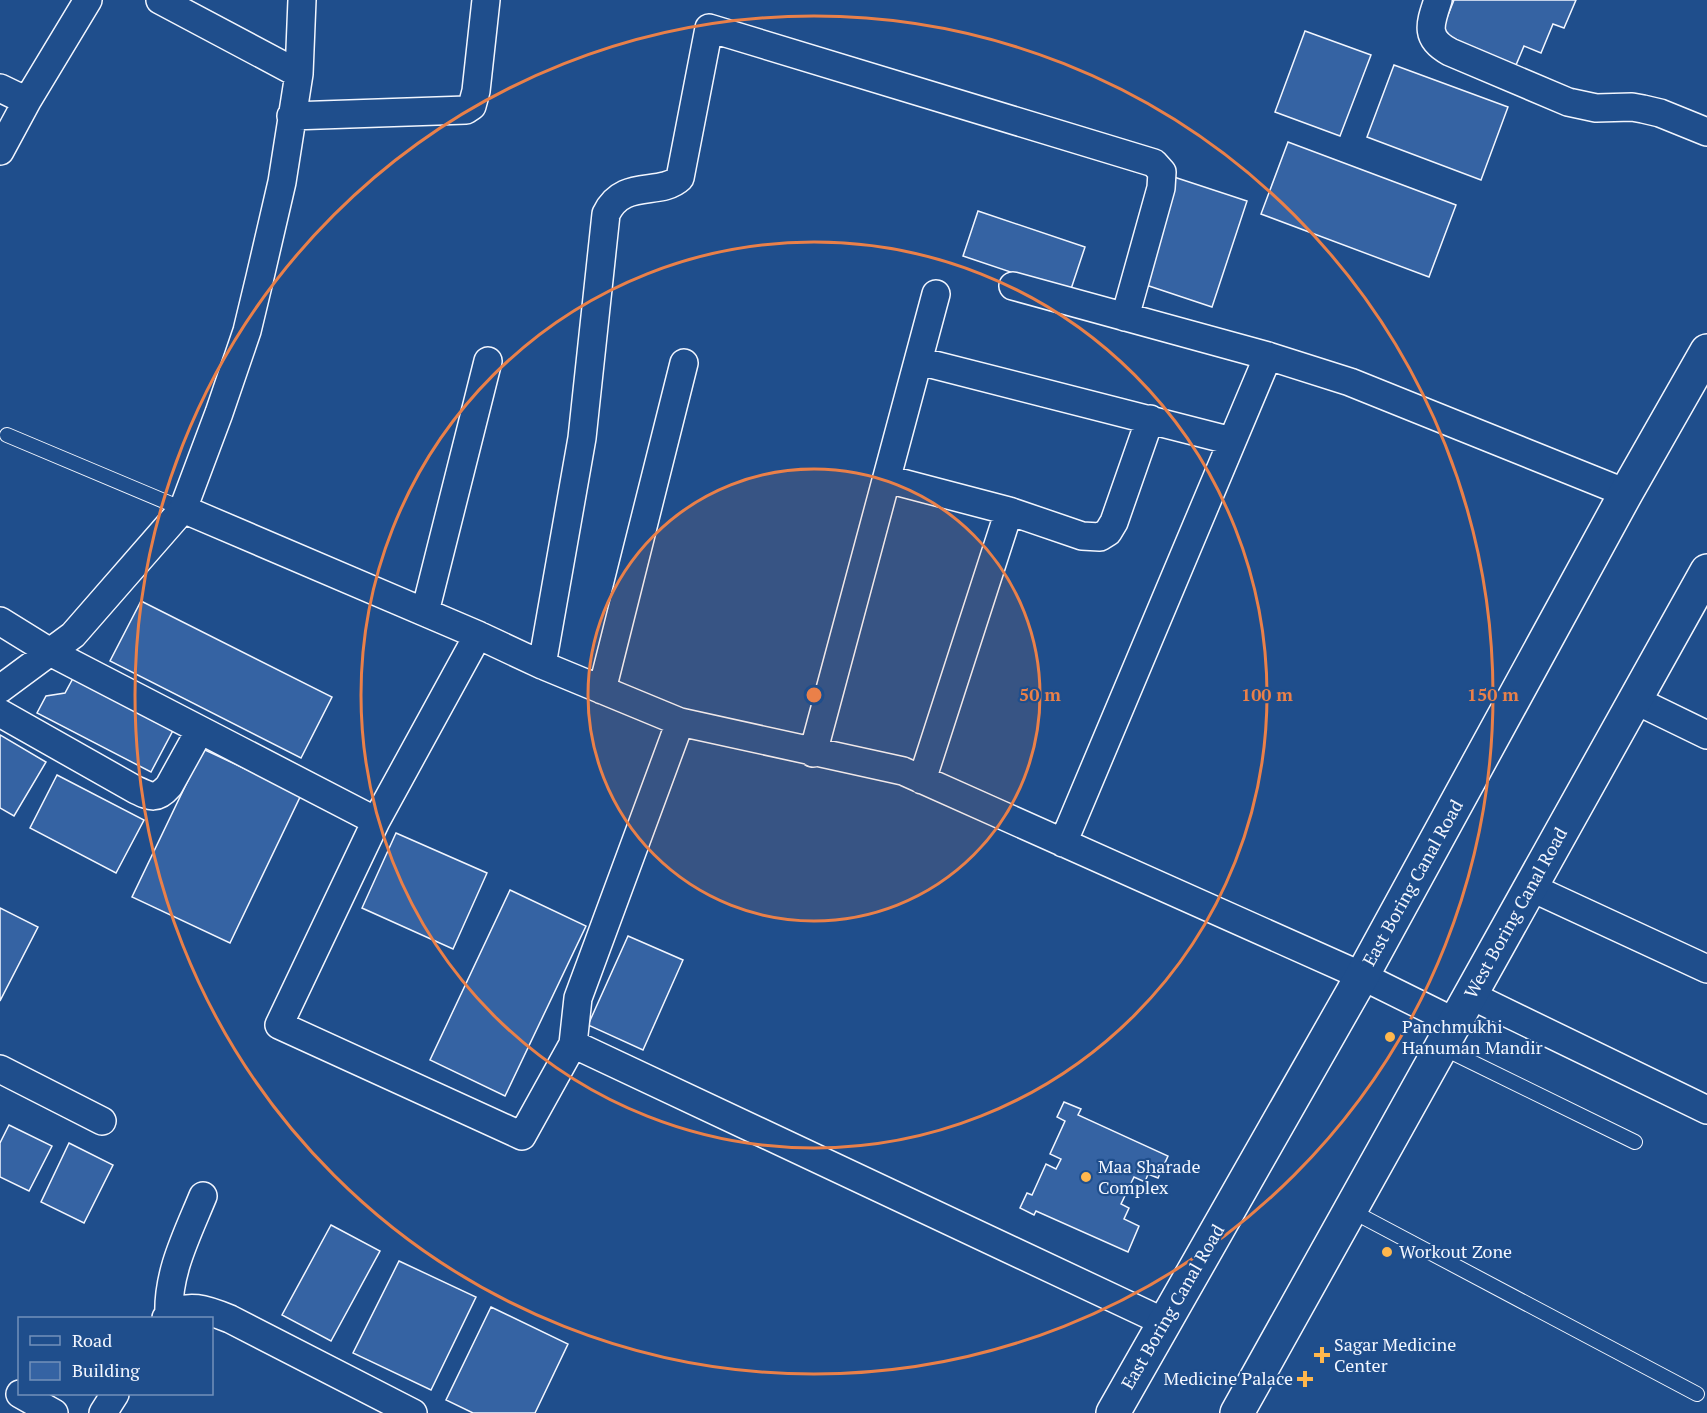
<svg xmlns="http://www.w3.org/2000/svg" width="1707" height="1413" viewBox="0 0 1707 1413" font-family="'PT Serif',serif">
  <rect width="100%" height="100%" fill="#1f4e8c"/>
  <path fill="#3563a3" stroke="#f2f6ff" stroke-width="1.5" d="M1454,0H1576L1564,28L1553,24L1541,53L1524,46L1516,65L1440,35Z
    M1305,31L1371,55L1340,136L1275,112Z
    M1394,65L1508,107L1481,180L1367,137Z
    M1288,142L1456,205L1429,277L1261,214Z
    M1174,177L1247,201L1212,307L1140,283Z
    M978,211L1085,247L1070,292L963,256Z
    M141,601L332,697L301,758L110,661Z
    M78,669L178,721L151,772L37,713L46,696L65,693Z
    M0,735L46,762L14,816L0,808Z
    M203,749L301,795L230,943L132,897Z
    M57,775L144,820L116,873L30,828Z
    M396,833L487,873L453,949L362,908Z
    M510,890L586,926L505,1096L430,1060Z
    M0,908L38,927L0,1001Z
    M628,936L683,960L643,1050L588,1025Z
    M1064,1102L1081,1109L1078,1115L1168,1156L1158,1178L1148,1174L1145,1182L1134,1177L1121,1204L1129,1208L1124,1219L1139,1226L1128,1252L1036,1211L1034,1215L1020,1208L1027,1193L1032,1195L1046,1164L1056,1169L1061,1159L1050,1154L1065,1121L1057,1117Z
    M9,1125L52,1146L29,1191L0,1177V1143Z
    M69,1143L113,1165L84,1223L41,1202Z
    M331,1225L380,1251L331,1341L282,1315Z
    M399,1261L476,1297L431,1390L353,1353Z
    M491,1307L568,1344L535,1413H473L446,1400Z"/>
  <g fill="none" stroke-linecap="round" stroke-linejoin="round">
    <defs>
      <path id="lane" d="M7,435L183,509
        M1441,1047L1635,1142
        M1350,1210L1697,1394"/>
      <path id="street" d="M160,0L299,74
        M1438,0C1430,24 1424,38 1450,52L1568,102L1596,108L1632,107L1643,109L1660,113L1707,132
        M0,88L27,101
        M291,116L466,110L472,106L476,91L486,0
        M0,151L27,101L88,0
        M1013,286L1268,356L1350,382L1626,493
        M919,361L1232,441
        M887,479L1009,511L1082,536L1100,537L1108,532L1114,522L1150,419
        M183,509L219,413L247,331L260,277L282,182L299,74L302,0
        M425,612L488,361
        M0,621L50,652L376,821
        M478,635L376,821L279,1025L522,1136L573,1044L1164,1322
        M542,665L582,438L606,214C623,178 660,197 680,178L709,28L1154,163L1162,172L1161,188L1125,317
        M0,689L73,635L183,509L478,635L542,665L680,722L903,771L1362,976L1455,1022
        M602,690L684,363
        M1635,700L1707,735
        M0,713L136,790C151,797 157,800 169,786L200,730
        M813,753L936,294
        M922,780L1009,511
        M1063,843L1268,356
        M1530,887L1707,969
        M1470,995L1707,1110
        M573,1044L578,998L680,722
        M0,1069L102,1121
        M169,1316C167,1273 187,1235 203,1196
        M166,1318C186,1301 208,1310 230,1319L413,1413
        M20,1394L54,1413
        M103,1413L115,1394"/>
      <path id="secondary" d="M1113,1413L1362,976L1626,493L1707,351
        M1237,1413L1707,571"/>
    </defs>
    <use href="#lane" stroke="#f2f6ff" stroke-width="16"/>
    <use href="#street" stroke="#f2f6ff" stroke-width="30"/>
    <use href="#secondary" stroke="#f2f6ff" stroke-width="36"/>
    <use href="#lane" stroke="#1f4e8c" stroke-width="14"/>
    <use href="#street" stroke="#1f4e8c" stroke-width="27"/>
    <use href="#secondary" stroke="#1f4e8c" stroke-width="33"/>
  </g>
  <circle cx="814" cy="695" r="226" fill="#ea8049" fill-opacity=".12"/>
  <g fill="none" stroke="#ea8049" stroke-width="3">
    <circle cx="814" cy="695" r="226"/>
    <circle cx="814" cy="695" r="453"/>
    <circle cx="814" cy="695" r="679"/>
  </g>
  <g fill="#ffb74d" stroke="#1f4e8c" stroke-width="2">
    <circle cx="1390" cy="1037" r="6"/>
    <circle cx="1086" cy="1177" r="6"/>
    <circle cx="1387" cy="1252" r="6"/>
    <path d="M1319 1346h6v6h6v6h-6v6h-6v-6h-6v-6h6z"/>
    <path d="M1302 1370h6v6h6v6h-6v6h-6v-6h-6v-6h6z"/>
  </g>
  <g text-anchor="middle" stroke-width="4.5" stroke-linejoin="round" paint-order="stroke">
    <g font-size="18" fill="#f2f6ff" stroke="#1f4e8c">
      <text transform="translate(1413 883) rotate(-61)" y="6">East Boring Canal Road</text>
      <text transform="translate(1516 913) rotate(-61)" y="6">West Boring Canal Road</text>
      <text transform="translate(1173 1307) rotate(-60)" y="6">East Boring Canal Road</text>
    </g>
    <g font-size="18" fill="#f2f6ff" stroke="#1f4e8c" text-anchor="start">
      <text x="1402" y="1033">Panchmukhi<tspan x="1402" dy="21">Hanuman Mandir</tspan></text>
      <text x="1098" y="1173">Maa Sharade<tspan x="1098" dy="21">Complex</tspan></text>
      <text x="1399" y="1258">Workout Zone</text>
      <text x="1334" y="1351">Sagar Medicine<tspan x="1334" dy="21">Center</tspan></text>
      <text x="1293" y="1385" text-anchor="end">Medicine Palace</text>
    </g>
  </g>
  <circle cx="814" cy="695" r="9" fill="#ea8049" stroke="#1f4e8c" stroke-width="3"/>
  <g font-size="18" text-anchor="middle" font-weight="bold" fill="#ea8049" stroke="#1f4e8c" stroke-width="4.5" stroke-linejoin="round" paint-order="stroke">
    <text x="1040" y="701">50 m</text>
    <text x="1267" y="701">100 m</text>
    <text x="1493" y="701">150 m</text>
  </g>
  <rect x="18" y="1317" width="195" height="78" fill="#1f4e8c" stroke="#7391ba" stroke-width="1.5"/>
  <rect x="30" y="1336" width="30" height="9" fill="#1f4e8c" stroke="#7391ba" stroke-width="1.5"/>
  <text x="72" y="1347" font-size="18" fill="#f2f6ff">Road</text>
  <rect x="30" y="1362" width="30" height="18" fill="#3563a3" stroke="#7391ba" stroke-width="1.5"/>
  <text x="72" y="1377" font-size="18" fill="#f2f6ff">Building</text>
</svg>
